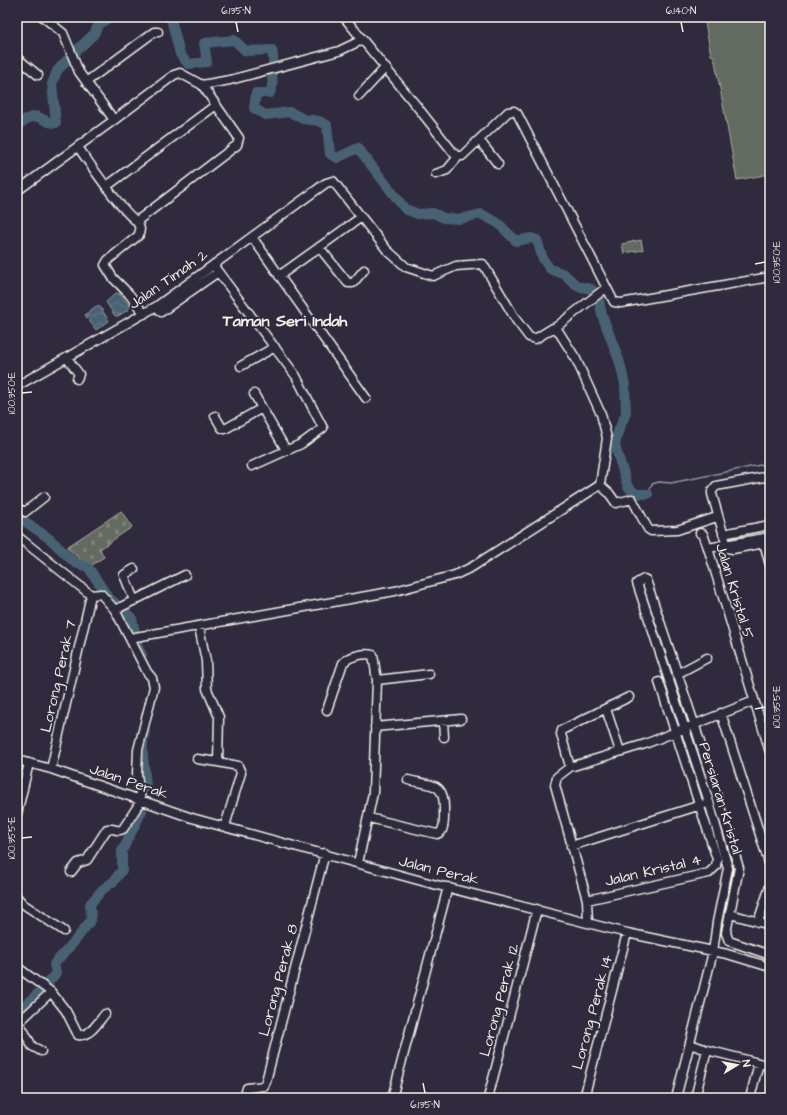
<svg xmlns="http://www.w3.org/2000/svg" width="787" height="1115" viewBox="0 0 787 1115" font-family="'Architects Daughter',sans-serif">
  <defs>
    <pattern id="cemetery-stones" width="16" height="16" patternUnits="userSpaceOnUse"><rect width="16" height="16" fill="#646a5e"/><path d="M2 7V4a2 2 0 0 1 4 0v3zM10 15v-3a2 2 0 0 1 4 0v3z" fill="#7b8075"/></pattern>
    <pattern id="water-waves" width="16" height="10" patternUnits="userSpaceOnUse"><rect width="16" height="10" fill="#4a6273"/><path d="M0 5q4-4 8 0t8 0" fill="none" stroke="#657987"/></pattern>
  </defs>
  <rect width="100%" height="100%" fill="#2f2a3d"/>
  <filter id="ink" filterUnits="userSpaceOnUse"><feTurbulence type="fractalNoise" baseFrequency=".025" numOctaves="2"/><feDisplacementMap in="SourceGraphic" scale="8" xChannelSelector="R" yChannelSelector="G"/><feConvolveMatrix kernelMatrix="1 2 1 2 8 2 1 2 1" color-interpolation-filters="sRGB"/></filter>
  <g filter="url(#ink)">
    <path fill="url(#cemetery-stones)" stroke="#acaea3" d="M121,511L132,527L100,549L104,557L92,565L88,562H83L67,547Z"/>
    <path fill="#646a5e" stroke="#acaea3" d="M704,17H770V174L737,180L714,56L711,55Z
      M641,240L643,250L624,253L622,244Z"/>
    <path fill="url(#water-waves)" stroke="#8e9ba2" d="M116,293L120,294L130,306L128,310L118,316H115L106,302Z
      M96,306L100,307L109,321L96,330L85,315Z"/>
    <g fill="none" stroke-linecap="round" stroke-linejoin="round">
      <path stroke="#8e9ba2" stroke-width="1.5" d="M648,494L652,484L659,482L671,483L770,463"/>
      <path stroke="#4a6273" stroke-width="10" d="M123,17L128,19L139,17
        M168,17L171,19L180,54L188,64L207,62L204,43L234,40L246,51L272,50C275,62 272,63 272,73C272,82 274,84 270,93H256L254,108L265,115L290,112L303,119L319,121L327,125L330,154L337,158L358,148L405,209L418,214L433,213L444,218L460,219L481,214L498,223L516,241L531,238L537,240L543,259L550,269L564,274L577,286L591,289L598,296L602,315L620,363L625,385L626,413L618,432L615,446L628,487L636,494H648
        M75,52L94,34L99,24L110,17
        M17,126L26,119L36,116L49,122L56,123L52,84L57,71L68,59
        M17,516L50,539L75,563L88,567L108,597L132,618L138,648L142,655
        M145,731C140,748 145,769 146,787
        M17,1012L42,990L56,973L54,964L74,942L91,920L90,904L102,890L114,881L122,870V851L142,811"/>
      <defs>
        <path id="minor" d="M344,17L419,109L456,156H462L508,112L514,111L517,113L614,302L621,303L770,277
          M17,58L38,75
          M86,82L154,32H158
          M202,85L230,80L339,51L362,40
          M359,96L385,68
          M114,120L174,75L180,73L202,85L239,138L237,145L137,221
          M479,140L498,164
          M78,147C88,161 125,216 137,221L140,229L139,235L108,260L105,265L113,278L129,294L144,314
          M436,174L447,170L458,157
          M107,186L216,105
          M17,191L114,120L79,72L63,33L43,17
          M252,237L366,398
          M319,247L348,283H353L364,270
          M213,265L296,376L323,428L301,444L252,466
          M279,276L360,218
          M157,306L161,312L218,272
          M556,327L606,288
          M67,358L79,374L77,379
          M241,366L275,347
          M17,386L157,306L326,183L333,181L387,250L406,267L433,276L456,266L483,264L516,320L529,337L535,339L553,328L556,327L557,329L576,359L601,414L607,438L600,485
          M254,394L286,450
          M215,416L222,428L225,429L262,408
          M600,485L609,493L616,503L632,499L648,529L651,531L677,530L717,517
          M17,508L25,512L44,497
          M700,533L703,534L708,548L770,752
          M723,534L770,525
          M17,536L91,595
          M763,539L770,565
          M726,543L712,494V491L716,486L770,476
          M720,547L733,549L764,543
          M708,548L770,537
          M134,569L124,575L134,600
          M115,610L185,575
          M199,627L206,661L207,689L219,717L218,762L238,766L241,773L225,826
          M130,638L395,591L455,575L472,567L600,485
          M677,674L707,658
          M377,680L429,674
          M606,709L620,751
          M327,710L343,663C349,656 364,653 373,655L377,680L373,793L358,863
          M721,713L770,866
          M443,721L444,737
          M375,727L461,719
          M197,759L218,762
          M17,760L51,769L192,818L429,883L627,933L727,954L770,967
          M570,767L561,734L562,730L629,697
          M51,769L91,595L101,594L115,610L147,672L152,678L154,687L138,750L137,775L141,801L123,829C118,833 113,827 107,829L87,860L78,863L71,872
          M17,814L29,763
          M369,818L437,834L441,832C445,826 444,817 444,811C445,781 432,786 408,780
          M571,846L704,804
          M17,897L23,904L64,931
          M587,900L709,873L716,866L717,859L659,682
          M730,914L770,925
          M588,922L587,900L555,785L557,777L570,767L645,744L754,701
          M758,922L770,886
          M17,967L51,992L66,1011L78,1035C90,1037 98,1022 105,1014
          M17,1019L32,1046L41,1051
          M17,1024L51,992
          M690,1044L707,1050L770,1066
          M244,1098L247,1088L264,1086L266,1081L325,853
          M392,1098L448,887
          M488,1098L537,909
          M584,1098L627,933
          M676,1098L713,952L717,922L728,868L709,802L637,583L644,579L646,580L694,723L739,868L726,933L729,941L770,955
          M695,1098L707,1050
          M750,1098L759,1063"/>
      </defs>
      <use href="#minor" stroke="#f4f1e8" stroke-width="11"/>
      <use href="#minor" stroke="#2f2a3d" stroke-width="8"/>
    </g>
  </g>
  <path fill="none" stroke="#f4f1e8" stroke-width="1.5" d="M236,22L238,32M681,22L683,32M755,264L765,262M22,393L32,392M755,709L765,707M22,838L32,837M423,1083L425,1093"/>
  <g text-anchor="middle" stroke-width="4" stroke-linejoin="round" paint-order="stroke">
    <g font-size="15" fill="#f4f1e8" stroke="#2f2a3d">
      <text transform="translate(168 279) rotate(-35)" y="5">Jalan Timah 2</text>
      <text transform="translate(735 591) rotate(73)" y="5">Jalan Kristal 5</text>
      <text transform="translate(58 676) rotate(-77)" y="5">Lorong Perak 7</text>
      <text transform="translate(129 781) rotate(19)" y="5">Jalan Perak</text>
      <text transform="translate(721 798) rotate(73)" y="5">Persiaran Kristal</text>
      <text transform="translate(439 870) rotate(14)" y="5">Jalan Perak</text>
      <text transform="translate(653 870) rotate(-13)" y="5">Jalan Kristal 4</text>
      <text transform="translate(278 980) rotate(-75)" y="5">Lorong Perak 8</text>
      <text transform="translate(499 1000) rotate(-75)" y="5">Lorong Perak 12</text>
      <text transform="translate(592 1012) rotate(-75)" y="5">Lorong Perak 14</text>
    </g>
    <g font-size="16" font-weight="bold" fill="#f4f1e8" stroke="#2f2a3d">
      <text x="285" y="326">Taman Seri Indah</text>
    </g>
  </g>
  <rect width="787" height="1115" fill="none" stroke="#2f2a3d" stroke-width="44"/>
  <g transform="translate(737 1065) rotate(80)" stroke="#2f2a3d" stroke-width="3" paint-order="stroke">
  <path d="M0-3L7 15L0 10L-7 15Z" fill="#f4f1e8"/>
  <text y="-6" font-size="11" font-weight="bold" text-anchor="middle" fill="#f4f1e8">N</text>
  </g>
  <rect x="22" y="22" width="743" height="1071" fill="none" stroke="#f4f1e8" stroke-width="1.5"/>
  <g font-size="10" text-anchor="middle" fill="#f4f1e8">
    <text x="236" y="14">6.135°N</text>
    <text x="681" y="14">6.140°N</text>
    <text transform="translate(776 262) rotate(-90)" y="4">100.350°E</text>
    <text transform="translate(11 393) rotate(-90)" y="4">100.350°E</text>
    <text transform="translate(776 707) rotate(-90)" y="4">100.355°E</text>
    <text transform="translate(11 838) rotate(-90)" y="4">100.355°E</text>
    <text x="425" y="1108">6.135°N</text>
  </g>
</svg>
